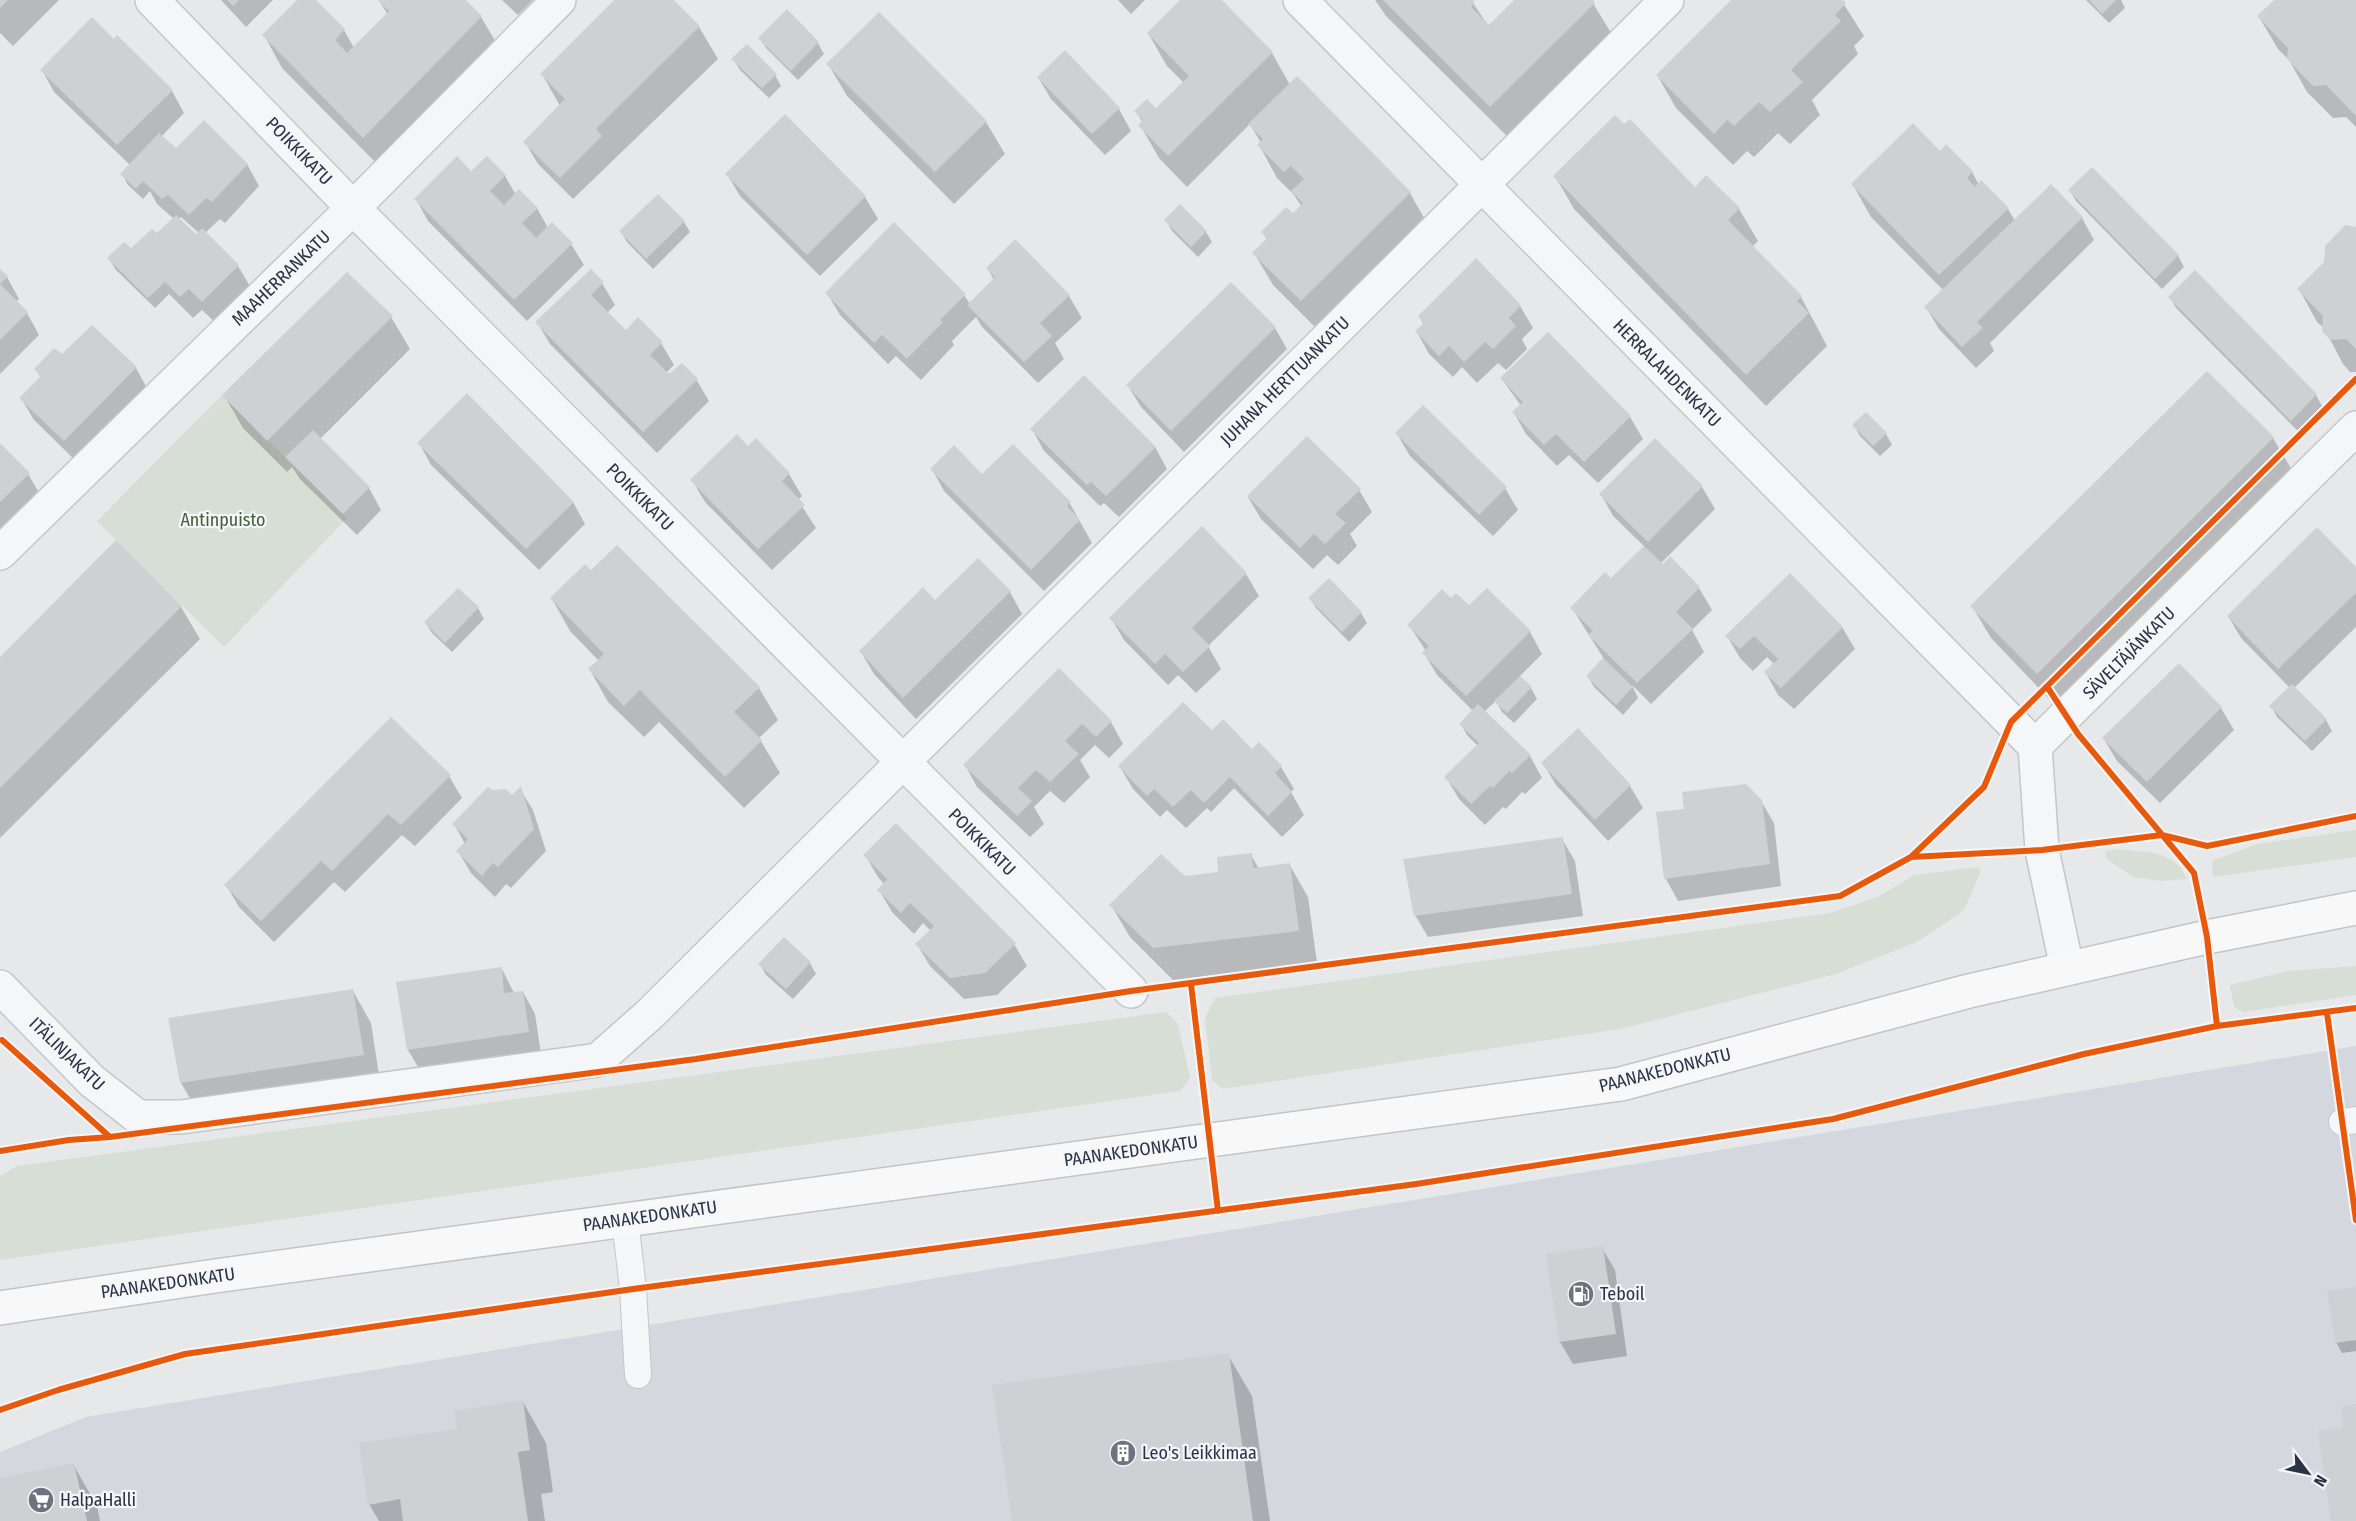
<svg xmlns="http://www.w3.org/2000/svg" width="2356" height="1521" viewBox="0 0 2356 1521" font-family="'Fira Sans Condensed',sans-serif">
  <rect width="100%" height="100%" fill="#e6e8ea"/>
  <path fill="#d4d7dd" d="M2356,1046V1521H0V1452L86,1417Z"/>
  <path fill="#d6ded6" d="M222,395L347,518L224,647L97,521Z
    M2356,830V857L2213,877L2212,861L2258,844Z
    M2118,849C2146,853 2174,849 2187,879L2160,881L2134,877L2107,859L2105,852Z
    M1978,867L1981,871L1964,910L1917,942L1836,974L1620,1029L1223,1089L1212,1080L1205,1018L1215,998L1830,913L1878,897L1914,875Z
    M2356,966V995L2243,1012L2234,1007L2230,985L2288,971Z
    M1166,1012L1178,1024L1190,1078L1180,1091L0,1260V1176L17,1166Z"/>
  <path fill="#0003" fill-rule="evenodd" d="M0,0H59L13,46L0,33Z
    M221,0H273L246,27Z
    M299,0H314L344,30L354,48L388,15L380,2L382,0H464L481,17L500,49L382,169L282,68L264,35Z
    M502,0H533L518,15Z
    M616,0H672L699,27L718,59L573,199L538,164L525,142L560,106L542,74Z
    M1118,0H1145L1131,14Z
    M1182,0H1220L1272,53L1290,85L1410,193L1428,225L1321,333L1273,285L1254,253L1267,240L1263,232L1293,216L1302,207L1294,195L1277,178L1259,145L1261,143L1250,124L1187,187L1159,158L1140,125L1143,123L1136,111L1156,110L1184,83L1167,66L1148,33Z
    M1375,0H1471L1489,27L1517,0H1591L1613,36L1509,138L1386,16Z
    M1733,0H1841L1864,36L1854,46L1858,54L1812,100L1820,115L1790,144L1778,133L1754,157L1747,151L1733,165L1676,108L1657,75Z
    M2086,0H2121L2125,8L2109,23Z
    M2276,0H2356V127L2346,117L2333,118L2307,92L2289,60L2278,49L2259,17Z
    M760,38L818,43L824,54L798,80L766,48Z
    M114,41L172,91L184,113L161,137L176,150L247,164L259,186L225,223L220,219L205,233L238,266L251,288L216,323L202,310L193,318L169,294L155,308L115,269L109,258L136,255L174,219L157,204L150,191L143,199L128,185L122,174L130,165L54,92L42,70ZM181,217L199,233L197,236L178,219Z
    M733,59L775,75L781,86L769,98L740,70Z
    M828,64L986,122L1005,154L954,204L847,96Z
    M1038,77L1119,109L1131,131L1105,155L1051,99Z
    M785,117L865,197L878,219L820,276L740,196L727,174Z
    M1946,146L1972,172L1979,185L2008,209L2015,221L2082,218L2094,240L1990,343L1994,351L1976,368L1939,329L1926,307L1943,290L1871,217L1853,185L1940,153Z
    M471,173L505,176L516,195L537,208L548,228L571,244L584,265L527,321L428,221L416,199Z
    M1555,176L1695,189L1739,209L1758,241L1752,247L1801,297L1827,346L1766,406L1574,209Z
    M2070,191L2178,256L2184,267L2162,289L2076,201Z
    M1166,220L1206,232L1212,242L1198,257L1172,231Z
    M684,222L690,232L653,269L627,242L621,232Z
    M2356,228V372H2350L2343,364L2324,328L2317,322L2299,289Z
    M1015,241L1069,296L1082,318L1055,343L1064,359L1038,383L982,327L976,317L952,341L954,345L921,380L896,356L888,364L840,315L827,293L964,295L970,304L994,280L988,269Z
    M1476,261L1520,306L1533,328L1522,339L1527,349L1506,370L1498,363L1477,383L1462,367L1453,377L1429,354L1417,332L1424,325L1419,316Z
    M0,271L7,277L19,299L16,302L27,313L39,335L0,374Z
    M2195,272L2316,395L2322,406L2298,431L2176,308L2170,297Z
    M602,283L615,305L607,313L626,332L661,343L674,365L666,373L696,379L709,401L657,453L550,344L537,322Z
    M391,317L410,349L320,439L369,488L381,510L357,535L300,479L292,467L287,472L243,428L224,395Z
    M1275,328L1287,349L1184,452L1141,407L1128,386Z
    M1548,334L1630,417L1643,439L1598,483L1569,455L1557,466L1526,434L1514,413L1521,406L1502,379Z
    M63,356L136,368L148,390L77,462L34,420L21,398L41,378L36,369Z
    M1866,414L1886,434L1892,445L1880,456L1860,436L1854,425Z
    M1032,429L1155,447L1167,469L1119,517L1104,503L1100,506L1044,451Z
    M1397,434L1505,488L1518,510L1493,536L1410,456Z
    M2273,438L2292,470L2056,706L1991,638L1972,606Z
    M1655,440L1702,487L1715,509L1660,564L1699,588L1712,610L1692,630L1704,652L1651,704L1632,685L1638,698L1623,715L1594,687L1588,676L1604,659L1572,608L1611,580L1645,547L1613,516L1601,494Z
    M419,443L573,502L585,524L539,570L431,465Z
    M0,446L28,474L41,496L0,537Z
    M748,448L789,474L802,496L798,500L816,528L772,570L705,502L692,480Z
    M932,469L982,476L1069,502L1092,543L1044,591L944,491Z
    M1359,490L1372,512L1350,534L1357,546L1338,565L1327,555L1313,569L1261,519L1248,497Z
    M1202,528L1246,574L1259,596L1208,646L1221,669L1196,693L1178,675L1168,685L1124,640L1111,618Z
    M116,542L181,607L200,639L0,838V659Z
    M2356,569V627L2294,688L2326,720L2332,731L2312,751L2277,717L2271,706L2290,688L2241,638L2228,616Z
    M1010,592L1022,614L916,719L874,674L861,652Z
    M1310,598L1361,613L1367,623L1349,642L1316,608Z
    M552,599L759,688L778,720L759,738L780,773L744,808L659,722L644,737L608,702L590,670L599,661L570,631Z
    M1452,600L1530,632L1542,654L1519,677L1531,688L1537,699L1514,723L1502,712L1496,701L1484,712L1530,756L1542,778L1525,794L1522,792L1506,809L1503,807L1485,825L1459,799L1446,777L1478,746L1467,735L1461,724L1473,711L1437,675L1424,653L1426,651L1409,625Z
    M478,608L484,619L452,652L432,633L425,622Z
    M1842,627L1855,649L1794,709L1778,695L1766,673L1774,664L1767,657L1753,671L1740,658L1727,636Z
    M2179,665L2221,708L2234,730L2160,803L2117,761L2104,739Z
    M1059,670L1111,722L1123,744L1109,758L1095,745L1080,760L1090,777L1064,803L1050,791L1034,807L1044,824L1030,837L977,787L965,765Z
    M1212,732L1281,767L1294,789L1291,792L1304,815L1282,837L1234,788L1211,812L1207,808L1186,828L1167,810L1160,817L1133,789L1120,767Z
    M1543,763L1630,786L1643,808L1608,841L1556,785Z
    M449,776L462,798L415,846L402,835L345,892L334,882L274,942L239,907L226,885Z
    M520,789L533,810L546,851L511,888L506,884L495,897L471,873L458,851L465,844L454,824L512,798Z
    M1761,801L1774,823L1781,886L1678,901L1666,879L1658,814Z
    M1562,839L1575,861L1583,916L1428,937L1415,915Z
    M865,855L1014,944L1027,966L997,995L964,999L930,966L917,944L931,931L923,923L914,934L892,912L879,890L884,884L878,877Z
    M1251,855L1259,869L1289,864L1308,897L1317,963L1173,980L1130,937L1111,905L1185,878L1219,874Z
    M784,939L810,963L816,974L793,999L766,975L760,964Z
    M502,969L514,993L523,992L535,1014L541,1054L421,1072L408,1050Z
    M353,991L371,1023L381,1088L200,1115L181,1083Z
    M1602,1248L1615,1270L1627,1356L1573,1364L1560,1342Z
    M2356,1289V1351L2342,1353L2336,1342Z
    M1228,1355L1252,1396L1270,1521H1013Z
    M523,1402L546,1443L553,1492L541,1494L545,1521H379L369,1504L458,1430Z
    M73,1464L97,1506L100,1521H0V1480Z"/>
  <path fill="#ced0d3" d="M0,0H8L0,8Z
    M227,0H239L233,6Z
    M297,0H316L345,29L335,40L347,53L389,11L378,1L379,0H466L482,16L363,138L262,35Z
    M614,0H674L700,26L596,129L602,136L560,178L523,142L565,99L540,74Z
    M1180,0H1222L1273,52L1168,156L1138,125L1143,120L1134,111L1147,99L1156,108L1189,76L1147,33Z
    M1383,0H1473L1475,2L1471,7L1489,25L1514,0H1593L1595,3L1490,107Z
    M1731,0H1843L1846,3L1835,15L1841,21L1791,70L1803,82L1770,112L1759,102L1734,126L1727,120L1714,134L1656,75Z
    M2089,0H2116L2102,14Z
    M2274,0H2356V116L2326,85L2313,86L2287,59L2288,48L2257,16Z
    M787,9L819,42L791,71L758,38Z
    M879,12L987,121L935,172L826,64Z
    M92,17L114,39L117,35L173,90L117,145L40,70Z
    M747,44L777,74L762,88L731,59Z
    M1065,50L1120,108L1092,134L1037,77Z
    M1297,76L1411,192L1301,301L1252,253L1267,238L1261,232L1286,207L1293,213L1303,203L1291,191L1304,179L1291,166L1284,172L1257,145L1263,139L1248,124Z
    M785,114L866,196L807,255L725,174Z
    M1615,115L1624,124L1630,119L1695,187L1706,175L1740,208L1728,220L1802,296L1797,301L1809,313L1746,375L1553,176Z
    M204,120L248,164L212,202L206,198L189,215L168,195L162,199L143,181L136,189L120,174L159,133L176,148Z
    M1913,123L1940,151L1946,144L1973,171L1967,178L1975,187L1981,180L2009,208L1939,275L1851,184Z
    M457,156L471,171L487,156L506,175L490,191L504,205L519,189L538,208L522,223L536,238L552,222L573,243L514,300L414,199Z
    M2092,167L2179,255L2155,279L2068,190Z
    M2051,184L2083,217L1977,322L1983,328L1962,347L1924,307Z
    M658,194L685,221L646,259L619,231Z
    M1180,204L1207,231L1191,247L1164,220Z
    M176,215L196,234L202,228L239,265L202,302L189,289L180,297L165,282L148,298L107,258L124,242L131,248L152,229L157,233Z
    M894,222L966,294L940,320L943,322L907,359L882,335L874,343L825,293Z
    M2345,225L2356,227V349L2346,339L2330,340L2322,331L2323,316L2297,289L2324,262L2325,246Z
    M1015,239L1070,295L1040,323L1052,336L1024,362L967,305L995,277L986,268Z
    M1476,258L1521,305L1509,318L1516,326L1493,349L1485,342L1464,362L1449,346L1439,356L1415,331L1424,323L1418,316Z
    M0,269L8,276L0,284Z
    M591,269L604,282L591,295L626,330L638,317L663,342L650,355L669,374L682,363L698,379L643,432L535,322Z
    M2195,270L2317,394L2291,421L2168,297Z
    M347,272L393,316L267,441L222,395Z
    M1231,282L1276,327L1171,431L1126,385Z
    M0,284L28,312L0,340Z
    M92,325L137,367L64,441L19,398L41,376L34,369L54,348L62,354Z
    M1548,332L1631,416L1584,462L1556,434L1544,445L1512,412L1523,402L1500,378Z
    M2207,371L2274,437L2037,674L1970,606Z
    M1084,375L1156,447L1106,496L1091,482L1087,485L1030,429Z
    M467,393L574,502L526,549L417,443Z
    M1423,405L1507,487L1479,515L1395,433Z
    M1866,412L1887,433L1873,446L1852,425Z
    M313,430L370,487L343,514L285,457Z
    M737,434L748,446L756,438L790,473L782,481L805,505L758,549L690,480Z
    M1307,436L1361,489L1335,514L1346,523L1325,544L1314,534L1300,548L1247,496Z
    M1655,438L1703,486L1648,542L1599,494Z
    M0,443L30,473L0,502Z
    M1013,444L1071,502L1067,506L1080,520L1031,570L930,469L954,445L982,474Z
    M1202,526L1247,573L1192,628L1210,646L1183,672L1165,654L1155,664L1109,618Z
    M2317,527L2356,567V593L2278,669L2227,616Z
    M116,540L182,606L0,788V657Z
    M617,545L760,687L734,712L762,740L725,777L640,690L624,706L588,669L604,654L550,598L585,564L591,570Z
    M1644,546L1663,564L1670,556L1700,587L1676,612L1693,629L1637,683L1588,635L1593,631L1570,608L1605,572L1611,578Z
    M978,558L1011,591L903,698L859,651L923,587L935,600Z
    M1790,573L1843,627L1781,688L1764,672L1778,659L1754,636L1740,649L1725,636Z
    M1329,578L1362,612L1342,632L1308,598Z
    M458,588L479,607L445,643L424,622Z
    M1487,588L1531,631L1466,696L1422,653L1429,646L1407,625L1442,589L1451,598L1456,593L1469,605Z
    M1603,658L1633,687L1616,705L1586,676Z
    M2179,663L2222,707L2147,782L2102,738Z
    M1059,668L1112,721L1096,737L1082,724L1065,741L1079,754L1050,782L1036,770L1018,788L1032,801L1017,816L963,765Z
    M1520,676L1532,687L1507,713L1494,701Z
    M2292,684L2327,719L2305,741L2269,706Z
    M1183,702L1212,730L1223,719L1252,749L1259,742L1282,766L1275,773L1292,792L1268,816L1230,777L1204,803L1191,790L1173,807L1154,789L1147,796L1118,766Z
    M1478,704L1531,755L1512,773L1509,771L1493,788L1490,786L1471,804L1444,777L1479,743L1459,724Z
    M391,717L451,775L401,825L388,814L332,871L321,861L261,921L224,885Z
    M1578,728L1631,785L1595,820L1541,763Z
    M1746,784L1762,800L1770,864L1664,879L1656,812L1684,809L1682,792Z
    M521,786L534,829L498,867L493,863L482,876L456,851L468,839L452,824L488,787L493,790L506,789L512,795Z
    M896,823L1016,943L985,973L950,978L915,944L934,926L910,903L901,913L877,890L887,879L863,855Z
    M1563,837L1572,894L1414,916L1403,859Z
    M1252,853L1253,868L1290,863L1299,931L1153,948L1109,905L1161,854L1185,876L1218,872L1217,857Z
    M784,937L811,962L786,989L758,964Z
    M502,967L504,993L523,991L529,1032L407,1050L396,982Z
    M353,989L364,1055L180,1083L168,1018Z
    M1603,1246L1616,1334L1559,1342L1546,1254Z
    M2356,1287V1340L2335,1343L2327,1291Z
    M1229,1353L1253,1521H1012L992,1385Z
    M523,1400L530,1450L518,1452L528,1521H403L400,1499L368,1505L359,1443L457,1429L454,1411Z
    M2356,1404V1521H2331L2318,1431L2343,1427L2341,1407Z
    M74,1463L87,1521H0V1478Z"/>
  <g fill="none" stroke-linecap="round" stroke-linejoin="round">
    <defs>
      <path id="lane" d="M2342,1122L2356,1120
        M625,1220L633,1289L638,1375"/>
      <path id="street" d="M152,0L353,208L1131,991
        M1300,0L2035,746
        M0,553L353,208L559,0
        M2067,968L2042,850L2035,746L2356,428
        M0,987L92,1081L138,1117H181L598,1060L650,1014L1667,0"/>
      <path id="primary" d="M0,1308L215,1276L1621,1084L1969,991L2207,937L2356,908"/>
    </defs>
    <use href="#lane" stroke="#c4c6c8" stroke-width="28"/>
    <use href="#street" stroke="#c4c6c8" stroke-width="36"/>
    <use href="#primary" stroke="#c2c5c8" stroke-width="36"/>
    <use href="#lane" stroke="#f5f6f7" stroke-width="26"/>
    <use href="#street" stroke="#f5f6f7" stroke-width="33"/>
    <use href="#primary" stroke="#f8f8f8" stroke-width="33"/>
    <defs>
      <path id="cycleway" d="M2048,688L2078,734L2194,873L2207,937L2217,1026
        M1911,857L1984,787L2011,722L2356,379
        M1191,984L1218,1211
        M2327,1013L2356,1220
        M2,1040L110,1137L696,1059L1131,991L1840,896L1911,857L2042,850L2162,835L2207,846L2356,816
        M0,1151L69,1140L110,1137
        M0,1410L58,1390L185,1354L633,1289L1416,1184L1833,1119L2084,1054L2217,1026L2356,1008"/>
    </defs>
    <use href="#cycleway" stroke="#f4f6f9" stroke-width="10"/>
    <use href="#cycleway" stroke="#e8590c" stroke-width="6"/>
  </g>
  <defs>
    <symbol id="fuel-disc" viewBox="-11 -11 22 22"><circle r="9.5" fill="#6c737f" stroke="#f4f6f9"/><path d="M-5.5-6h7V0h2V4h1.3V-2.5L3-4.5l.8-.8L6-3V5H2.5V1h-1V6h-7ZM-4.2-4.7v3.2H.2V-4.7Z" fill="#fff"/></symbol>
    <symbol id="building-disc" viewBox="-11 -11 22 22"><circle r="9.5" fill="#6c737f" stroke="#f4f6f9"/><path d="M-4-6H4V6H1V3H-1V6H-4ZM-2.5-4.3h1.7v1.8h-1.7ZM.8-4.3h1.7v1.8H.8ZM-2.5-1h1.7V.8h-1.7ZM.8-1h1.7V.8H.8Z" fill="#fff"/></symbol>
    <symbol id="supermarket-disc" viewBox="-11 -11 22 22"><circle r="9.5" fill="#6c737f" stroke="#f4f6f9"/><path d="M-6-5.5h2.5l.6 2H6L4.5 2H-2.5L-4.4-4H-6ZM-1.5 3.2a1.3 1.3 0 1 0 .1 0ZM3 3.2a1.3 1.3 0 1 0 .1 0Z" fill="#fff"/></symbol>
  </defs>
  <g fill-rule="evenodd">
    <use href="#fuel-disc" x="1566" y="1279" width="30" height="30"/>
    <use href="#building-disc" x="1108" y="1438" width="30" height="30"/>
    <use href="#supermarket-disc" x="26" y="1485" width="30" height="30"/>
  </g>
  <g text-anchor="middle" stroke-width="4.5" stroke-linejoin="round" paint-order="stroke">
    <g font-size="18" fill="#2b3445" stroke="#f4f6f9">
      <text transform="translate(299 151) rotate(46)" y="6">POIKKIKATU</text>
      <text transform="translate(281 278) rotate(-44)" y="6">MAAHERRANKATU</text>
      <text transform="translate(1667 373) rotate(45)" y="6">HERRALAHDENKATU</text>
      <text transform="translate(1285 381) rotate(-45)" y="6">JUHANA HERTTUANKATU</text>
      <text transform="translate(640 497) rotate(45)" y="6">POIKKIKATU</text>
      <text transform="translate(2129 653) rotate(-45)" y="6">SÄVELTÄJÄNKATU</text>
      <text transform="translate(982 842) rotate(45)" y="6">POIKKIKATU</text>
      <text transform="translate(67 1054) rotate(44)" y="6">ITÄLINJAKATU</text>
      <text transform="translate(1665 1070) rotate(-14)" y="6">PAANAKEDONKATU</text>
      <text transform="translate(1131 1151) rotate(-8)" y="6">PAANAKEDONKATU</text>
      <text transform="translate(650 1216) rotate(-8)" y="6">PAANAKEDONKATU</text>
      <text transform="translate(168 1283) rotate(-8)" y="6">PAANAKEDONKATU</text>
    </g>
    <g font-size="18" fill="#3f6138" stroke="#f4f6f9">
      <text x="223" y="526">Antinpuisto</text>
    </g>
    <g font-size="18" fill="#2b3445" stroke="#f4f6f9" text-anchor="start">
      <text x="1600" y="1300">Teboil</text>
      <text x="1142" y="1459">Leo's Leikkimaa</text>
      <text x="60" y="1506">HalpaHalli</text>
    </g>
  </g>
  <g transform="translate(2308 1473) rotate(122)" stroke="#f4f6f9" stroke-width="4.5" paint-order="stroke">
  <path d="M0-4.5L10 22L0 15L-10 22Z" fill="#2b3445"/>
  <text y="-9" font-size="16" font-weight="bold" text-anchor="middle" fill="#2b3445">N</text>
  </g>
</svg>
